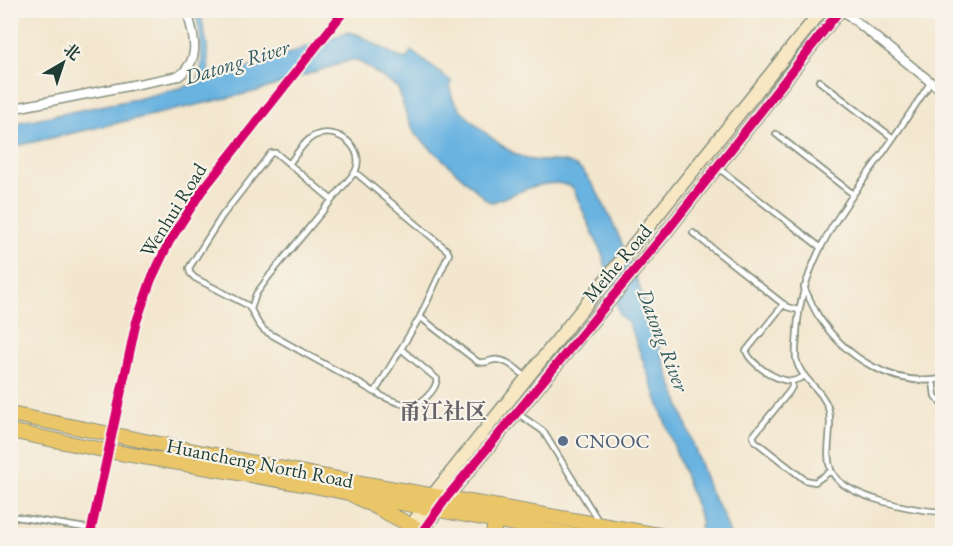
<svg xmlns="http://www.w3.org/2000/svg" width="953" height="546" viewBox="0 0 953 546" font-family="'EB Garamond','Noto Serif SC',serif">
  <rect width="100%" height="100%" fill="#f7f3e8"/>
  <filter id="ink" filterUnits="userSpaceOnUse"><feTurbulence type="fractalNoise" baseFrequency=".0167" numOctaves="2"/><feDisplacementMap in="SourceGraphic" scale="12" xChannelSelector="R" yChannelSelector="G"/><feConvolveMatrix kernelMatrix="1 2 1 2 8 2 1 2 1" color-interpolation-filters="sRGB"/></filter>
  <filter id="wash" filterUnits="userSpaceOnUse"><feTurbulence type="fractalNoise" baseFrequency=".008" numOctaves="4" result="noise"/><feDisplacementMap in="SourceGraphic" scale="24" xChannelSelector="R" yChannelSelector="G"/><feGaussianBlur stdDeviation="1.35" result="paint"/><feColorMatrix in="noise" values="0 0 0 0 0 0 0 0 0 0 0 0 0 0 0 0 0 1.4 0 .05"/><feComposite in="paint" operator="in"/></filter>
  <g filter="url(#wash)">
    <rect width="100%" height="100%" fill="#f3e6ce"/>
    <path fill="#69b3e1" stroke="#44788a" stroke-width="1.5" d="M195,11H200L207,44L209,75L215,80L348,32L357,34L400,58H407L411,51L451,81C450,87 450,93 453,99C462,116 508,154 527,159C545,164 564,156 580,169C601,186 642,288 649,318L710,492L723,515L730,535H703L700,526L702,523L634,336L628,323L620,315L602,254L573,188C553,174 514,194 493,202L488,201L415,134L407,117L398,88L357,60H351L258,91L11,147L10,124L141,98L195,84C208,70 199,28 195,11Z"/>
  </g>
  <g filter="url(#ink)">
    <g fill="none" stroke-linecap="round" stroke-linejoin="round">
      <defs>
        <path id="lane" d="M819,81L893,138
          M931,82C914,107 897,133 880,157C841,211 801,263 797,331C797,340 795,350 796,358C799,379 824,389 829,411C833,430 824,452 831,470C842,498 915,510 942,512
          M776,134L853,194
          M717,167L820,247
          M355,172L447,250L449,254L420,317L375,392
          M331,199L276,153H271L222,216L189,268L190,273L195,278L247,305C255,312 254,322 265,331C293,347 322,363 350,378C368,388 388,402 409,405C421,406 436,390 437,379L401,349
          M693,233L787,307L798,310
          M804,287C809,297 813,308 819,317C846,358 893,387 942,379
          M784,304L746,351C751,364 776,381 791,381C795,381 801,378 805,376
          M251,309L256,294L270,275L355,172C367,148 336,125 314,136C304,141 296,155 289,164
          M420,317L478,362C485,363 487,362 493,360C506,358 516,369 525,376
          M792,381V387L789,392L753,436L755,441L805,480L815,482L831,471
          M933,381L935,396L942,404
          M517,413L543,431L599,522
          M10,516L92,529"/>
        <path id="street" d="M842,10L942,91
          M10,109L179,76C203,58 193,35 187,10
          M90,536L136,323L151,280L169,242L201,192L345,10"/>
        <path id="secondary" d="M404,536L433,495L822,10
          M419,536L447,497L667,231L840,10"/>
        <path id="primary" d="M10,414L315,475L665,536
          M10,431L108,451L309,485L349,493L431,536
          M363,496L580,536
          M493,536L496,511"/>
      </defs>
      <use href="#lane" stroke="#899281" stroke-width="8"/>
      <use href="#street" stroke="#899281" stroke-width="11"/>
      <use href="#secondary" stroke="#899281" stroke-width="15"/>
      <use href="#primary" stroke="#899281" stroke-width="16"/>
      <use href="#lane" stroke="#fff" stroke-width="4.5"/>
      <use href="#street" stroke="#fff" stroke-width="8"/>
      <use href="#secondary" stroke="#f7e8c3" stroke-width="12"/>
      <use href="#primary" stroke="#ebc669" stroke-width="14"/>
      <defs>
        <path id="cycleway" d="M90,536L136,323L151,280L169,242L201,192L345,10
          M419,536L447,497L667,231L840,10"/>
      </defs>
      <use href="#cycleway" stroke="#f7f3e8" stroke-width="13"/>
      <use href="#cycleway" stroke="#d6006c" stroke-width="9"/>
    </g>
  </g>
  <circle fill="#5c6f8a" stroke="#f7f3e8" stroke-width="2" cx="563" cy="441" r="6"/>
  <g text-anchor="middle" stroke-width="4.5" stroke-linejoin="round" paint-order="stroke">
    <g font-size="20" fill="#1f3d34" stroke="#f7f3e8">
      <text transform="translate(173 210) rotate(-58)" y="7">Wenhui Road</text>
      <text transform="translate(617 263) rotate(-50)" y="7">Meihe Road</text>
      <text transform="translate(260 463) rotate(11)" y="7">Huancheng North Road</text>
    </g>
    <g font-size="20" fill="#4e5e75" stroke="#f7f3e8" text-anchor="start">
      <text x="575" y="448">CNOOC</text>
    </g>
    <g font-size="21" font-style="italic" fill="#325a5f" stroke="#f7f3e8">
      <text transform="translate(237 62) rotate(-17)" y="7">Datong River</text>
      <text transform="translate(663 340) rotate(69)" y="7">Datong River</text>
    </g>
    <g font-size="22" font-weight="bold" fill="#676369" stroke="#f7f3e8">
      <text x="443" y="419">甬江社区</text>
    </g>
  </g>
  <rect width="953" height="546" fill="none" stroke="#f7f3e8" stroke-width="36"/>
  <g transform="translate(63 63) rotate(39)" stroke="#f7f3e8" stroke-width="4.5" paint-order="stroke">
  <path d="M0-4.5L10 22L0 15L-10 22Z" fill="#1f3d34"/>
  <text y="-9" font-size="16" font-weight="bold" text-anchor="middle" fill="#1f3d34">北</text>
  </g>
</svg>
